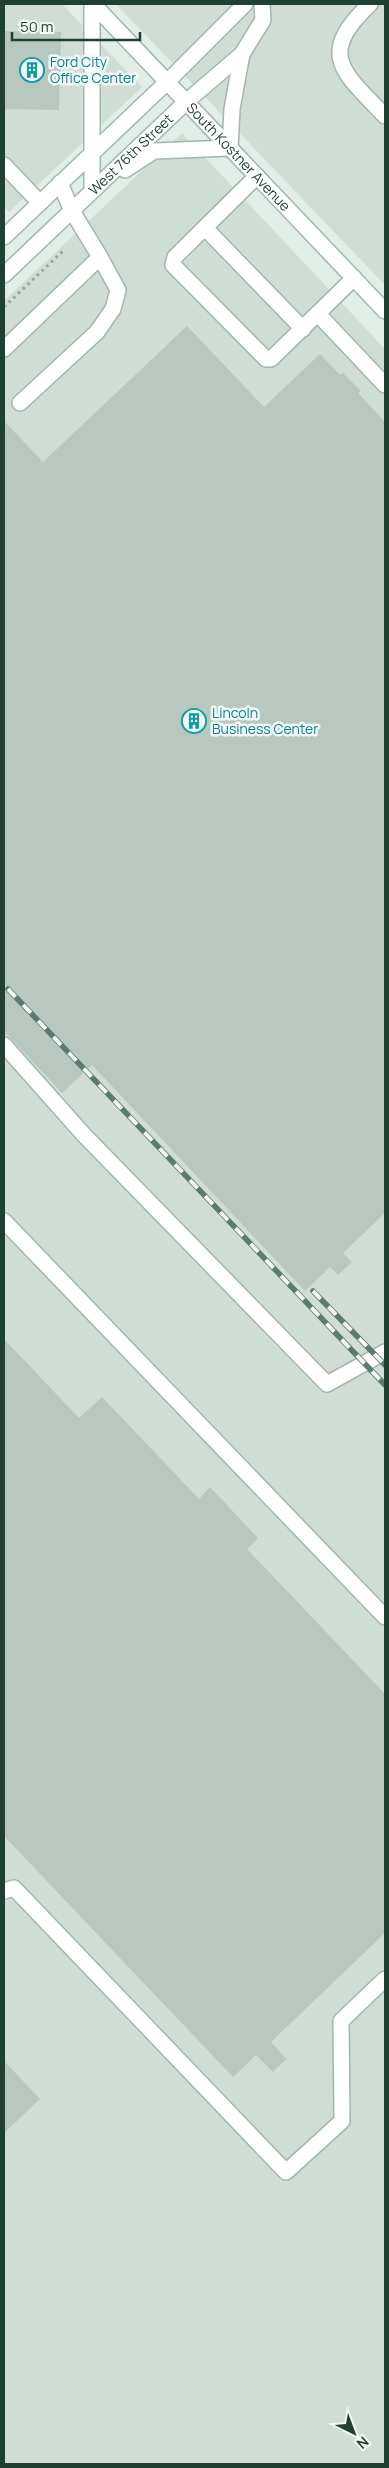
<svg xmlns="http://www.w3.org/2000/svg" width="389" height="2468" viewBox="0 0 389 2468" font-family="Manrope,sans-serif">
  <rect width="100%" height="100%" fill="#e1ede7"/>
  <path fill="#cfddd5" d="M4,4H62L142,87L9,212L4,207Z
    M116,4H385V285Z
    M182,133L385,349V2464H4V301Z"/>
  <path fill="#b6c8bf" d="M4,31L61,32L59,110L4,109Z
    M187,326L264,407L320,354L340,375L343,373L361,391L358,393L385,422V1213L343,1253L352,1262L338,1275L330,1267L305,1291L92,1065L62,1093L4,1031V421L43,462Z
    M4,1339L79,1418L102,1397L199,1499L210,1487L258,1538L247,1549L385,1694V1933L271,2042L286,2059L273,2072L256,2055L233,2077L4,1836Z
    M4,2061L40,2099L4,2133Z"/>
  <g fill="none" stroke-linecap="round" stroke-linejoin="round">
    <defs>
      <g id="minor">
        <path id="s1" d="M93,4L385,311"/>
        <path d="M370,4C316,55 343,72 385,116"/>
        <path d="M230,148L232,109L242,54"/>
        <path d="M4,165L40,203"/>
        <path d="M125,170L154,151L230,148"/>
        <path d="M257,176L175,257L173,265L266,359H271L354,278"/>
        <path d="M92,191V4"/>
        <path d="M205,228L303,329"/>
        <path d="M4,237L167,82L245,4"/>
        <path id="s2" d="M4,275L187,101L242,54L263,20L262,4"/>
        <path d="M318,314L385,385"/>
        <path d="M4,349L100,257L72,211L60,183"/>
        <path d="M20,403L97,332L113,309L118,290L100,257"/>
        <path d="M4,1045L84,1135L327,1384L385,1352"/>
        <path d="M4,1221L385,1617"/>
        <path d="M4,1891L14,1888L286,2172L342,2121L341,2021L385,1979"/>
      </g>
    </defs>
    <use href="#minor" stroke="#a3b6ae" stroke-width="18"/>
    <path stroke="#7fb39e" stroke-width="3" stroke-dasharray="2.5 4" stroke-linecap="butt" d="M4,307L63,251"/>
    <use href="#minor" stroke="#fff" stroke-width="15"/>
    <defs>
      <path id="rail" d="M8,989L385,1385
        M313,1291L385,1365"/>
    </defs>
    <use href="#rail" stroke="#5a7b6f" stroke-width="5.5"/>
    <use href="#rail" stroke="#f2f9f5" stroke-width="4" stroke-dasharray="11" stroke-linecap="butt"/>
  </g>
  <defs>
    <symbol id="building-ring" viewBox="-11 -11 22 22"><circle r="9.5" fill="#f2f9f5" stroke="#0f9aa8" stroke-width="1.5"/><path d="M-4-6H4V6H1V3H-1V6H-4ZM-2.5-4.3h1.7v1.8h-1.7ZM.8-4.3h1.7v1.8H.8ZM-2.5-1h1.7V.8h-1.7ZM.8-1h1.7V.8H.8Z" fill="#0f9aa8"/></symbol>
  </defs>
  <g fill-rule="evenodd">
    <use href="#building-ring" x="18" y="56" width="28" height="28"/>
    <use href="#building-ring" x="180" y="707" width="28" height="28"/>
  </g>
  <g text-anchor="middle" stroke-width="5" stroke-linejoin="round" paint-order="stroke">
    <g font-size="14" fill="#0d838f" stroke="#f2f9f5" text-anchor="start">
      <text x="50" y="67">Ford City<tspan x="50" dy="16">Office Center</tspan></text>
      <text x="212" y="718">Lincoln<tspan x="212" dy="16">Business Center</tspan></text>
    </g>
    <g font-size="14" fill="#204034" stroke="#f2f9f5">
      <text dy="5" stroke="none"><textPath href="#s2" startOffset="175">West 76th Street</textPath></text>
      <text dy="5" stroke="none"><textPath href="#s1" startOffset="211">South Kostner Avenue</textPath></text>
    </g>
  </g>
  <rect width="389" height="2468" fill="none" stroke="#204034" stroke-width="10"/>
  <g transform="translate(354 2433) rotate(138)" stroke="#f2f9f5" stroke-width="4" paint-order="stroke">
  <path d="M0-4L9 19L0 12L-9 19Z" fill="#204034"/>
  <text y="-8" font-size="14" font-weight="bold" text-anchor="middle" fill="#204034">N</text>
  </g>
  <path d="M12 32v8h128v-8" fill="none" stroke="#204034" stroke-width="2.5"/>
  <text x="20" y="32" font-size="15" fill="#204034" stroke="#f2f9f5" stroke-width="4" paint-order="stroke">50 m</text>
</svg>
